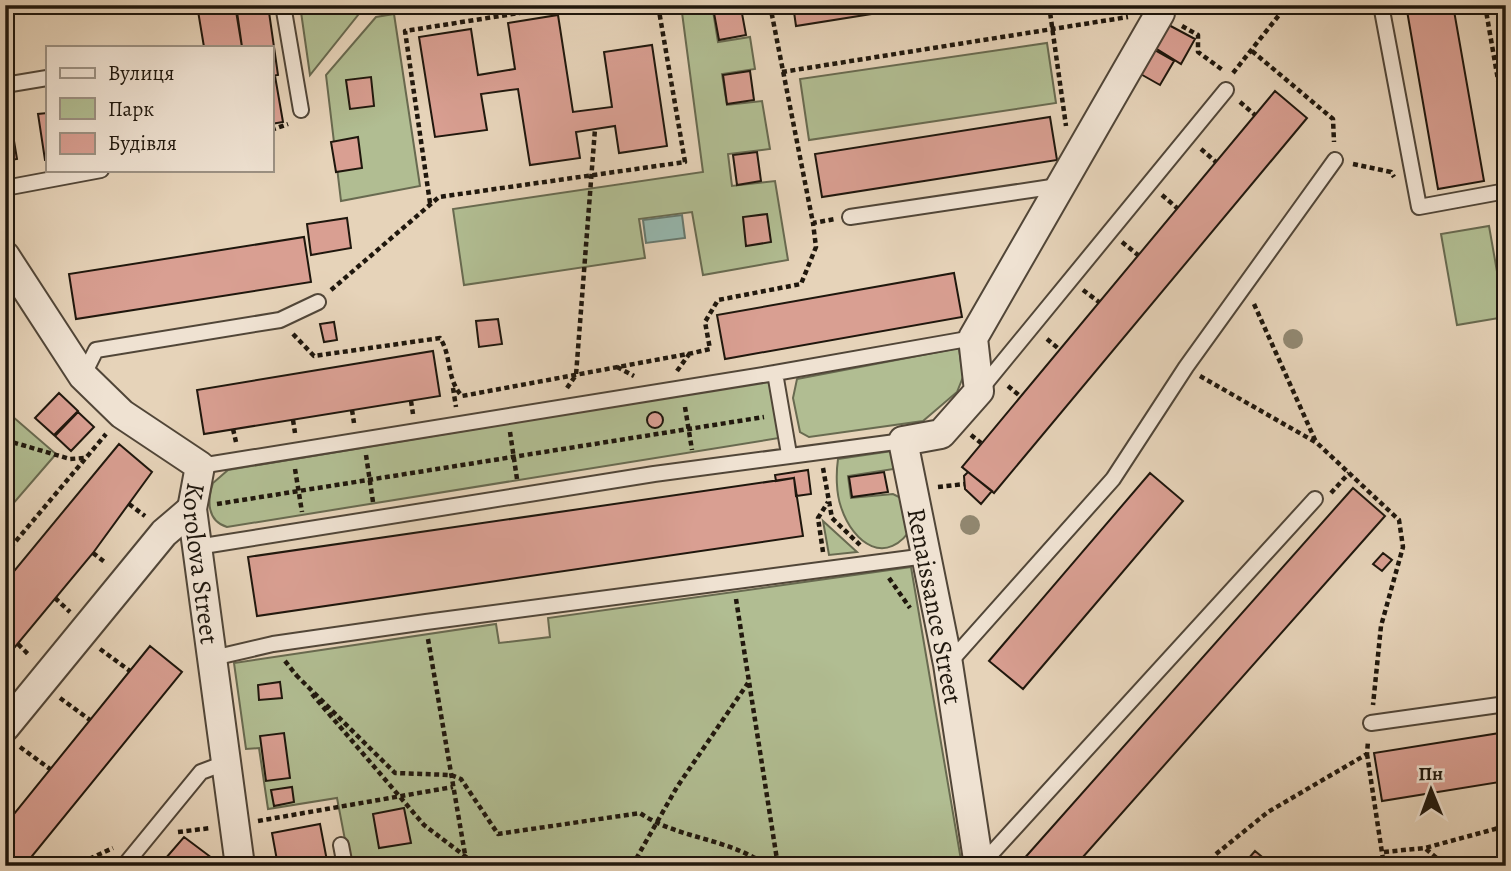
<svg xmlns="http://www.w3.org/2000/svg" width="1511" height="871" viewBox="0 0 1511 871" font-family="Alegreya,serif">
  <rect width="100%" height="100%" fill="#e6d3b9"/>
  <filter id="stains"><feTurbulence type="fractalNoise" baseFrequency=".00286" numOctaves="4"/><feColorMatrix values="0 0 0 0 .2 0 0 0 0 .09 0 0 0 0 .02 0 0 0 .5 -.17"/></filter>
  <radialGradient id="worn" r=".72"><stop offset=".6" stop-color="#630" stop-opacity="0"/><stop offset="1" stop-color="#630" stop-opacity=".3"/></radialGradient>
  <path fill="#b1bd92" stroke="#686a50" stroke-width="2" d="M300,5H366L310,75Z
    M681,5L741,6L713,11L718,42L750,37L755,69L722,74L727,105L762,101L770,149L728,154L732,186L775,181L788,260L703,275L692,212L639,219L645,258L464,285L453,209L703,172Z
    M394,14L420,186L341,201L326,75L376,17Z
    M1047,43L1056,103L809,140L800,79Z
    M1489,226L1505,317L1457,325L1441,234Z
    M959,348L963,377L957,392L923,421L809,437L800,432L793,398L797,379Z
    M770,380L779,438L227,527C207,521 207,501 213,483L228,470Z
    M5,410L56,454L5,513Z
    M892,451L900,468L848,476L851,498L893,494L905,500L913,526C887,568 853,544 841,507C836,493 836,473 838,459Z
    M823,521L857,552L829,555Z
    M911,567L962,866H350L337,798L268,809L259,748L246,749L234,663L496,624L499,643L550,637L548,618Z"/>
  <path fill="#96b8af" stroke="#66786e" stroke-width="2" d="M682,215L685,238L646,243L643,220Z"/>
  <path fill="#d99f92" stroke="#1f170d" stroke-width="2" d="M197,5H235L242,47H204Z
    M236,5H268L278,75L271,76V47H242Z
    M793,5H928L796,26Z
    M1406,5H1453L1484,181L1438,189Z
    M741,8L746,35L719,40L714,13Z
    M558,15L573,112L612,107L604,52L652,45L667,146L619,153L615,126L576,132L580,158L530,165L518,89L481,94L487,130L435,137L419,37L471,29L478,75L515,69L508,23Z
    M1165,23L1195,39L1181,64L1152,46Z
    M1151,48L1174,61L1160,85L1137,72Z
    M750,71L754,100L727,104L723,75Z
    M275,76L283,122L271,124V77Z
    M371,77L374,106L350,109L346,80Z
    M1275,91L1307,118L994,493L962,467Z
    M47,113V160H45L38,114Z
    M1050,117L1057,160L822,197L815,154Z
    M358,137L362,168L336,172L331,142Z
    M14,141L17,159L5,161V142Z
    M757,152L761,181L737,185L733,155Z
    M767,214L771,242L746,246L743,217Z
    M347,218L351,248L311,255L307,224Z
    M304,237L311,282L76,319L69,274Z
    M954,273L962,317L725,359L717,315Z
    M498,319L502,344L479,347L476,321Z
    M334,322L337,340L324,342L320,324Z
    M433,351L440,396L204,434L197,390Z
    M59,393L78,411L54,435L35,418Z
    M647 420a8 8 0 1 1 16 0a8 8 0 1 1-16 0Z
    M78,412L94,427L71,451L55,436Z
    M119,444L152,472L93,553L5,659V582Z
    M1506,450V490L1500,451Z
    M808,470L811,494L796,496L794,478L776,481L775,475Z
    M884,472L888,492L852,497L849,477Z
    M968,472L992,491L981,504L965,489L964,476Z
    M1150,473L1183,501L1023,689L989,661Z
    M794,478L803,536L257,616L248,557Z
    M1353,488L1385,516L1075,866H1028L1022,861Z
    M1383,553L1392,560L1382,571L1373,564Z
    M150,646L182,672L24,866H19L5,854V825Z
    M280,682L282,698L259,700L258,685Z
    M1506,732V781L1382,801L1374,753Z
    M284,733L290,778L266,781L260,736Z
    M292,787L294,802L274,806L271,790Z
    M404,808L411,843L379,848L373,814Z
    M320,824L328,866H278L272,833Z
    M184,837L220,864L159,866Z
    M1255,851L1273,866H1242Z"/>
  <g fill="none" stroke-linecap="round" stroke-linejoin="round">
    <defs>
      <path id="service" d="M283,5L301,110
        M1381,5L1419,207L1506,191
        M5,85L47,78
        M5,188L101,170
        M850,217L1058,186
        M775,373L789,454
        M83,376L96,350L280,320L318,302
        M980,390L1226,90
        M200,466L775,373L973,338
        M197,547L654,474L903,441
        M213,658L273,644L426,622L926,556
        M949,663L1113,479L1186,367L1335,160
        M1371,723L1506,704
        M341,845L345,866
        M124,866L201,772L225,763
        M980,866L1315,499
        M1202,866V865"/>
      <g id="minor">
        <path id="s1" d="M5,256L83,376L122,414L200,466L192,509L240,866"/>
        <path d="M5,727L164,533L192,509"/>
        <path d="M979,866L948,664L903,441L941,434L979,391L973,338L1160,13"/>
      </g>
    </defs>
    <use href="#service" stroke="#514638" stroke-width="18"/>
    <use href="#minor" stroke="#514638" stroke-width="32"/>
    <path stroke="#1f170d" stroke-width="4.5" stroke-dasharray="5 3.5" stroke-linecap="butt" d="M770,5L813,223L835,219
      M1049,5L1066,126
      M1485,5L1506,126
      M1182,26L1198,35V52L1224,71
      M1252,51L1333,119L1334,142
      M782,72L1128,17
      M1233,73L1287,5
      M1240,102L1255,115
      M271,130L288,124
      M1201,149L1216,162
      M1353,164L1391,172L1394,177
      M1162,195L1177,208
      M430,203L405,31L570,5
      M1122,242L1138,255
      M331,290L439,197L685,162L658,5
      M1083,290L1099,302
      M1254,304L1316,442
      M293,334L314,356L440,338C452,356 446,379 462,396L693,353L710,349L705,322L718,300L801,284L816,247L813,223
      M1047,339L1059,349
      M617,367L634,376
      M677,371L690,353
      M1200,376L1317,443L1399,520L1403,547L1381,626L1373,705
      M1008,386L1020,396
      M453,388L456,407
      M567,388L576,375L595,129
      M411,401L413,414
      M685,407L692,450
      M352,410L354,423
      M293,420L295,433
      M233,429L236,442
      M510,432L517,479
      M971,435L981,443
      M5,440L70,459L84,458
      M366,455L373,502
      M823,468L832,518L860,545
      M295,469L302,512
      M938,487L965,484
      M1331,493L1349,473
      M129,504L145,516
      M217,504L764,417
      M823,552L818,518L828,502
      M93,553L106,563
      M5,554L106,434
      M889,578L910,608
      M55,598L70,612
      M736,599L778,866
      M428,639L467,866
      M18,644L30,656
      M100,649L130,671
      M285,661L297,676
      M296,675L395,773L451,775L461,779L498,834L640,813C678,839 726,837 768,866
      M312,694L424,825L478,866
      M60,698L90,720
      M20,747L50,769
      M1367,754L1384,866
      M5,814L11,818
      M258,821L453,787
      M178,832L211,828
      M1426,849L1446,866
      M1384,852L1425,848L1506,826
      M1216,854L1268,812L1367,754L1368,741
      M74,866L113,848
      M632,866L677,787L748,683"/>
    <use href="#service" stroke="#efe2d2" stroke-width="14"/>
    <use href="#minor" stroke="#efe2d2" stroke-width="28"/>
  </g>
  <g fill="#918770">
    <circle cx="1293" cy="339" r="10"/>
    <circle cx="970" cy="525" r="10"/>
  </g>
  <g text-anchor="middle" stroke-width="5" stroke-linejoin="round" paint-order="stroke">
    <g font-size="26" fill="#1f170d" stroke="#efe2d2">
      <text dy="9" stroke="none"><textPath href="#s1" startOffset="390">Korolova Street</textPath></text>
      <text transform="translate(935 606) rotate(79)" y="9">Renaissance Street</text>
    </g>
  </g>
  <rect width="1511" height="871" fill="none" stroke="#e6d3b9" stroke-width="28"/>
  <rect x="7" y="7" width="1497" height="857" fill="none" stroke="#1f170d" stroke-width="3.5"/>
  <rect x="14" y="14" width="1483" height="843" fill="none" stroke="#1f170d" stroke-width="2"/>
  <rect x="46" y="46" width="228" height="126" fill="#efe2d2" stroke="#9c9183" stroke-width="2"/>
  <rect x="60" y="68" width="35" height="10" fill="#efe2d2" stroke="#9c9183" stroke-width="2"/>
  <text x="108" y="80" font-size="21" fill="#1f170d">Вулиця</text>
  <rect x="60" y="98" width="35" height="21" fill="#b1bd92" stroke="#9c9183" stroke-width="2"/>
  <text x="108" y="116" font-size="21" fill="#1f170d">Парк</text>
  <rect x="60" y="133" width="35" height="21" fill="#d99f92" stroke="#9c9183" stroke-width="2"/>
  <text x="108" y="150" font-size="21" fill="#1f170d">Будівля</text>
  <g transform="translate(1431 790) rotate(359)" stroke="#efe2d2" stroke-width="5" paint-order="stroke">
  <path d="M0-5L12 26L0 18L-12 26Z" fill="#1f170d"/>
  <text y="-10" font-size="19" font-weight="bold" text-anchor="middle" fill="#1f170d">Пн</text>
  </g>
  <rect width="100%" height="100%" filter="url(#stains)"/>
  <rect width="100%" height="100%" fill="url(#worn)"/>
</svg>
